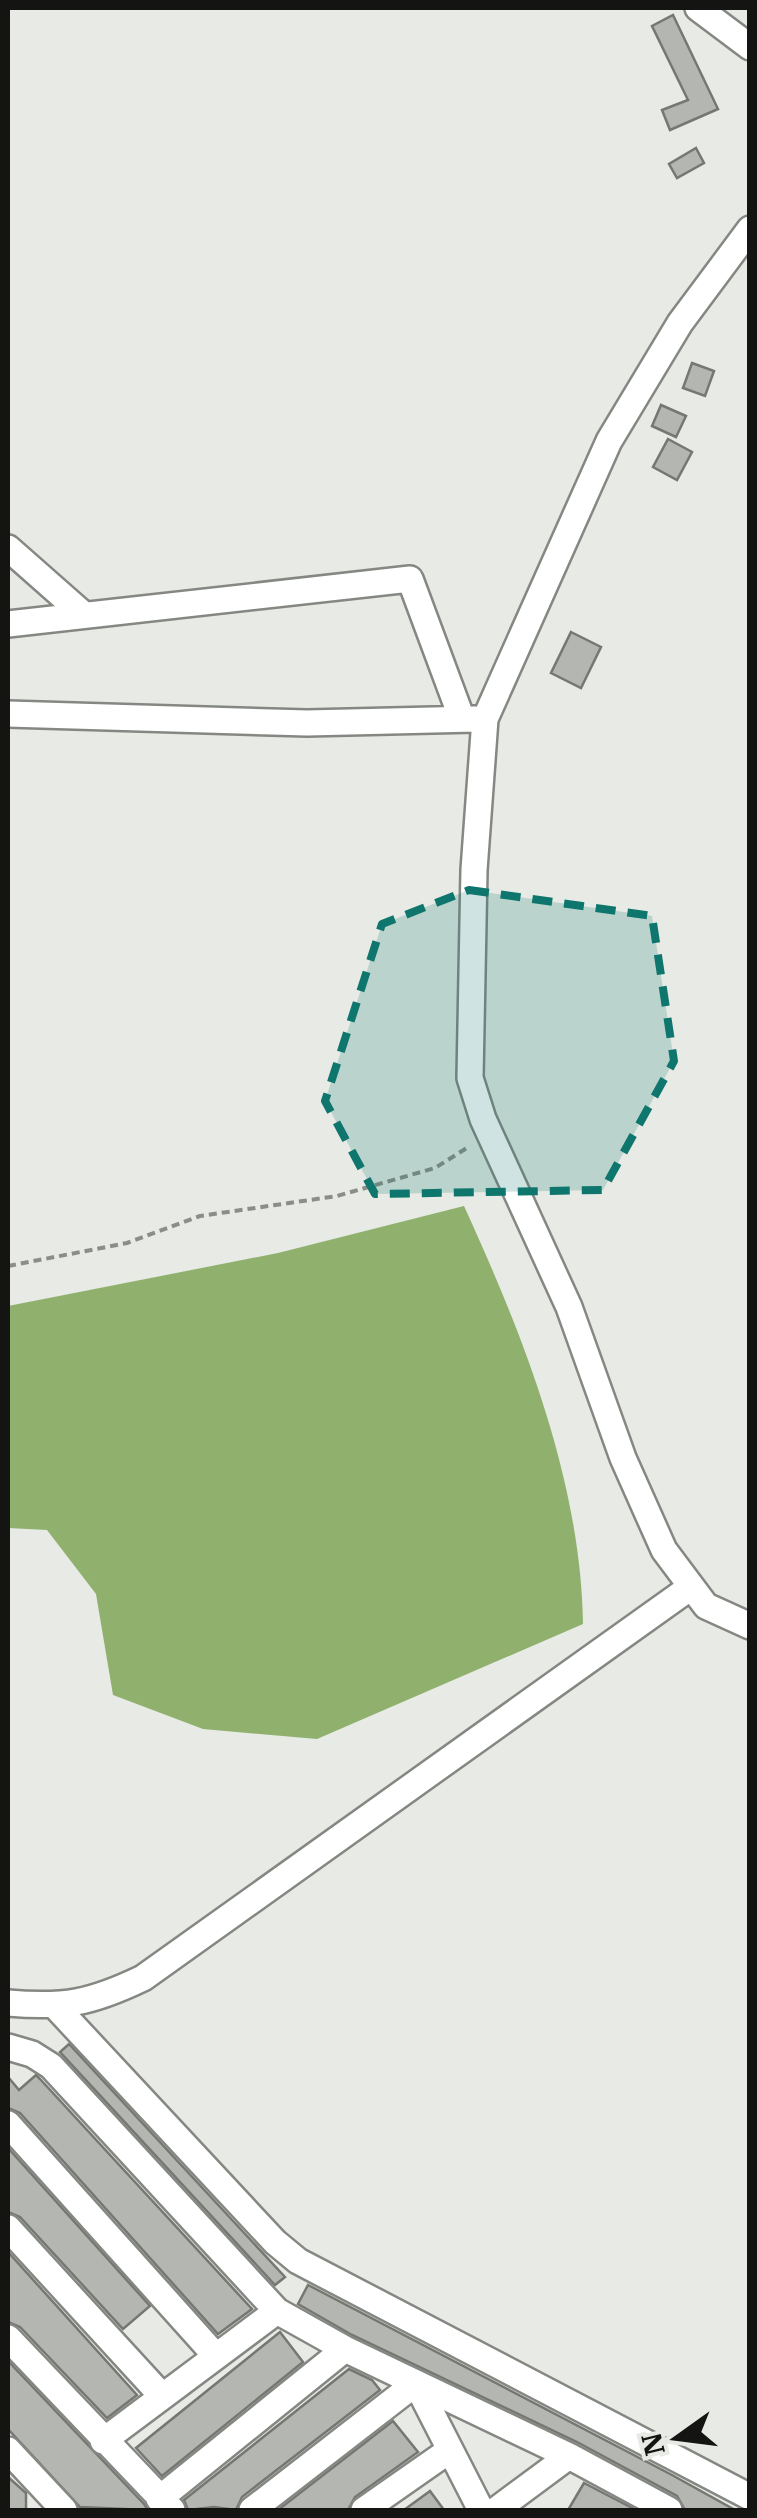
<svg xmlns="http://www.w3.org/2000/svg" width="757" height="2518" viewBox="0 0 757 2518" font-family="'IBM Plex Serif',serif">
  <rect width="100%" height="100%" fill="#e7eae5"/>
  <path fill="#8fb16d" d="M464,1206C523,1335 581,1481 583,1624L317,1739L203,1729L113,1695L96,1594L47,1530L8,1528V1306L278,1253Z"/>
  <path fill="#b4b7b1" stroke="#747772" stroke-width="2.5" d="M673,15L718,109L670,130L662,110L688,100L652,26Z
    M696,148L704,163L677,178L669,164Z
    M692,363L714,371L705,396L683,388Z
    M661,405L686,416L676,437L652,426Z
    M668,439L692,452L677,480L653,467Z
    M571,632L601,647L581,688L551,673Z
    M69,2044L285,2277L275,2285L60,2052Z
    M36,2075L40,2079L252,2309L218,2334L20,2113L8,2108V2077L19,2090Z
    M8,2148L150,2306L123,2329L20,2217L8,2212Z
    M8,2252L137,2395L107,2418L20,2327L8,2322Z
    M308,2285L672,2475L735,2510H685L677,2496L577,2442L352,2335L298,2304Z
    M280,2332L303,2362L162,2476L136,2448Z
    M8,2361L144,2504L148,2510L80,2507L8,2429Z
    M349,2369L372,2380L380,2390L242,2497L236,2510L214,2507L188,2510L184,2500Z
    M393,2421L418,2452L355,2497L348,2510H278Z
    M8,2477L26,2493V2510H8Z
    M584,2483L636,2510H568Z
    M430,2491L444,2510H404Z"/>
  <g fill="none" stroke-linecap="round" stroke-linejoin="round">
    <defs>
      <path id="minor" d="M698,8L750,47
        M750,229L680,323L609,441L485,719L474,870L470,1078L483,1119L569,1307L623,1458L664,1550L706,1606L750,1626
        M8,548L84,615
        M8,624L410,579L462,719
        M8,714L307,723L475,719
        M8,2003C64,2008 91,2003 143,1978L688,1589
        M56,2007L275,2242L298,2261L750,2497
        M8,2047L32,2054L51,2066L277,2311L345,2349L569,2456L669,2510
        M8,2124L215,2355
        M8,2228L162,2396
        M8,2338L172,2510
        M103,2441L277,2311
        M8,2450L64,2510
        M159,2499L345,2349
        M252,2510L416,2383L481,2510
        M364,2510L447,2452
        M496,2510L569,2456"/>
    </defs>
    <use href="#minor" stroke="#858882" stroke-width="30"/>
    <path stroke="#8b8d89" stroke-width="4" stroke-dasharray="8 5" stroke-linecap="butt" d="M8,1266L127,1243L200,1216L337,1196L435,1168L470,1146"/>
    <use href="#minor" stroke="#fff" stroke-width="25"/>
  </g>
  <path fill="#0f766e" fill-opacity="0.2" stroke="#0f766e" stroke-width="8" stroke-dasharray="20 12" stroke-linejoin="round" d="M469,890L652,916L674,1061L603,1190L375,1194L325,1101L382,924Z"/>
  <rect width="757" height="2518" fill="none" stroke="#141513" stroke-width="20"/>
  <g transform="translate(677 2438) rotate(256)" stroke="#e7eae5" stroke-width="8" paint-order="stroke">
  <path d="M0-8L18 38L0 25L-18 38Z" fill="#141513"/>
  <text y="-15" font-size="28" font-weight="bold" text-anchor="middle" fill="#141513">N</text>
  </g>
</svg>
